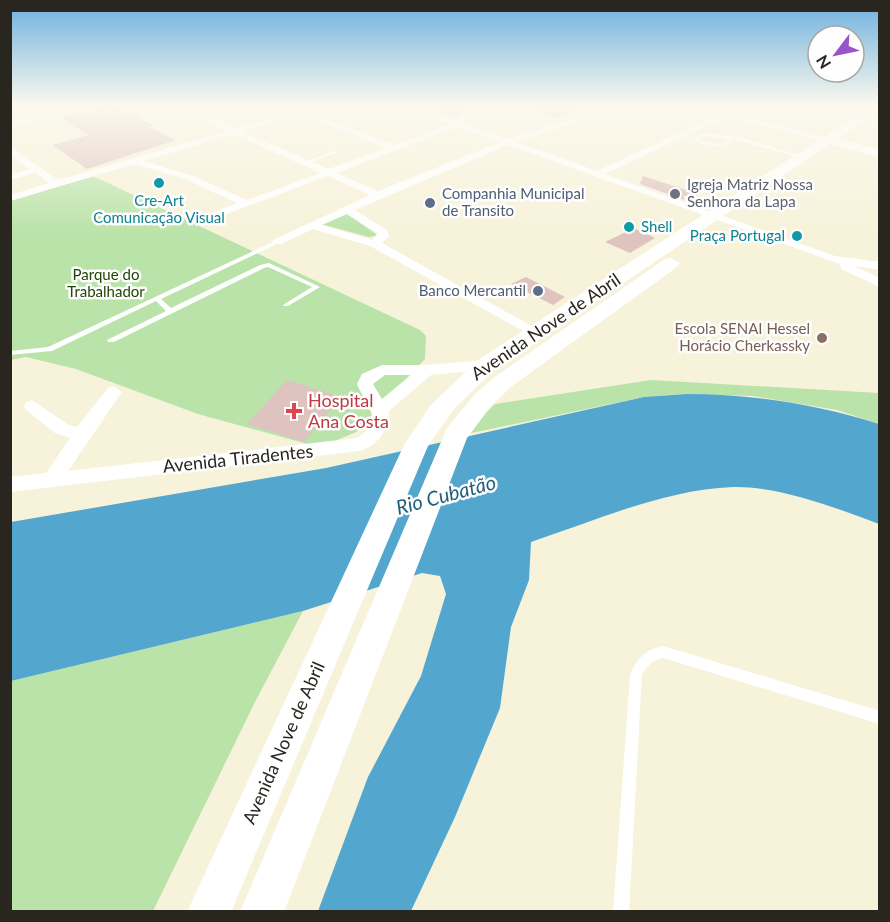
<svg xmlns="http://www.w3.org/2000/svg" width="890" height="922" viewBox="0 0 890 922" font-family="Lato,sans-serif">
  <rect width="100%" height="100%" fill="#f7f2da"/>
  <path fill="#bae3a9" d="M93,176L420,330L426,336L425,359L356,432L330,443L311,445L198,414L76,369L26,357L11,360V201Z
    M344,212L376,234L375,236L369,237L321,224Z
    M651,380L879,393V424L837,410L753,396L687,394L644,397L462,435L495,404Z
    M303,611L256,700L153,911L11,912V681Z"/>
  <path fill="#53a7ce" d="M687,394C753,394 816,404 879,424V524C836,508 780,486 733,487C663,490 597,520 531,542L529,580L511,627L500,708L455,817L411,911H318L368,777L421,676L446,594L440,576L422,573L303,611L11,681V522L326,468L644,397Z"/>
  <path fill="#dec3bf" d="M427,104H467L456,118L425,107Z
    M524,104H591V106L558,118L524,107Z
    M113,105L155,126L149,127L176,140L87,169L52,145L89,135L61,118Z
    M643,176L698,194L697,196H683L685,200L640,184Z
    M634,228L655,238L630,253L605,242Z
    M526,277L565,297L553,305L511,284Z
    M287,380L341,397L304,442L247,424Z"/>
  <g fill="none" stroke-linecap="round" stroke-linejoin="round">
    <path fill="#fff" fill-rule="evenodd" d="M419,104H425L414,109L411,108Z
      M704,134H716L747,139L804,157L800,158L735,139L722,147L698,143L693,138ZM704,136L731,139L721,145L701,141L698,138Z
      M334,151L338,152L306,164L302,163Z
      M277,240L280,242L279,243L161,299L171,308L260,265L269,263L320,287L288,306H284L283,305L312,287L268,267L264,268L114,342H108L107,340L166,311L156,301L52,351L10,355V351L48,347Z
      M663,646L880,711V724L663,658C652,660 647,666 642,675L629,912H613L630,675C637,658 645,650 663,646Z"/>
    <path fill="#fff" fill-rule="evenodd" d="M20,104H45L62,108L58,110Z
      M85,104H99L10,126V121Z
      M169,104H180L235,128L293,111V108L325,104L308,112L395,145L451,124L399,104H411L457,121L471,104H479L463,123L508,139L617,104H629L517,142L597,171L720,114L686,104C700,104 711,110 724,111C733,111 742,104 752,104L734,113L832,140L828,143L728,116L605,174L835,256L880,262V270L854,266L880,278V287L841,269L840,264L508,145L355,210L387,230L389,236L382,243L539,330L541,333L534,337L370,246L313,229L281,244H273V240L370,195L328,176L216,218L212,217V213L237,203L187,180L135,164L10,201V195L49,183L36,173L10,180V174L30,169L10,155V147L58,180L227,131ZM300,114L387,148L328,169L242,131ZM458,127L500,142L378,191L336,173ZM234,134L320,173L247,200L193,176L144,161ZM347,214L377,233V235L372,240L322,225Z
      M846,104L880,109V113L847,106Z
      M486,360L494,365L491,369L431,375L389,411C388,430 379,445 360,451L10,492V477L46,473L70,438L55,433L26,410L24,406L26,402L32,400L67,424L77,427L108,388L114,386L122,392L68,471L357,438C386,420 366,406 357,384L362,374L382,365H427ZM385,375H411L382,399L373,384Z"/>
    <path fill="#fff" fill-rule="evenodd" d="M875,104H880V111L838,139L880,149V157L830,144L494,370L455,408L428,446L231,912H187L404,445L430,406L478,360Z
      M671,258L680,263L677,267L512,386L492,405L467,438L284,912H240L447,428L476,393L496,376L665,259Z"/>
  </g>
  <linearGradient id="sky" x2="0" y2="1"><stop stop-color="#6cafde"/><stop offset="0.45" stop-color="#fbf9ee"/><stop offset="1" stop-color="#fbf9ee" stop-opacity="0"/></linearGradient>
  <rect width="890" height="233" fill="url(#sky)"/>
  <g fill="#0f9aa8" stroke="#fefefe" stroke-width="2">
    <circle cx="159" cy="183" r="6"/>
    <circle cx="629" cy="227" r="6"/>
    <circle cx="797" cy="236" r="6"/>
  </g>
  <circle fill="#6b7280" stroke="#fefefe" stroke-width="2" cx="675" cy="194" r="6"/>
  <g fill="#5c6f8a" stroke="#fefefe" stroke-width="2">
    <circle cx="430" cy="203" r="6"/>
    <circle cx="538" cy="291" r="6"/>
  </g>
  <circle fill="#8d6e63" stroke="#fefefe" stroke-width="2" cx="822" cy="338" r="6"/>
  <path fill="#e0444e" stroke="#fefefe" stroke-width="2" d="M291 402h6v6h6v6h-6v6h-6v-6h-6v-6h6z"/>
  <g text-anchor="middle" stroke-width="5" stroke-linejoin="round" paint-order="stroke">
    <g font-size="15" fill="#5b616d" stroke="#fefefe" text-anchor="start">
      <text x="687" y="190">Igreja Matriz Nossa<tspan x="687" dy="17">Senhora da Lapa</tspan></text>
    </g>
    <g font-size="15" fill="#4e5e75" stroke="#fefefe" text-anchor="start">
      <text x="442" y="199">Companhia Municipal<tspan x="442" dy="17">de Transito</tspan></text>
      <text x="526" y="296" text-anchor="end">Banco Mercantil</text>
    </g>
    <g font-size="15" fill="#0d838f" stroke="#fefefe">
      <text x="159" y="206">Cre-Art<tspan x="159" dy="17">Comunicação Visual</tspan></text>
      <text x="641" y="232" text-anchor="start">Shell</text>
      <text x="785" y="241" text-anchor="end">Praça Portugal</text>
    </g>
    <g font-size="15" fill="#1f4703" stroke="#fefefe">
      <text x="106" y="280">Parque do<tspan x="106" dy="17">Trabalhador</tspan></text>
    </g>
    <g font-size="15" fill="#785e54" stroke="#fefefe" text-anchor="end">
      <text x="810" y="334">Escola SENAI Hessel<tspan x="810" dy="17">Horácio Cherkassky</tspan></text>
    </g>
    <g font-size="18" fill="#28261e" stroke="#fefefe">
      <text transform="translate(546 327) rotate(-34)" y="6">Avenida Nove de Abril</text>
      <text transform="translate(238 459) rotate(-6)" y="6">Avenida Tiradentes</text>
      <text transform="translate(284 743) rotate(-66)" y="6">Avenida Nove de Abril</text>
    </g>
    <g font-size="18" fill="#be3a42" stroke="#fefefe" text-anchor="start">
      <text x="308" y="407">Hospital<tspan x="308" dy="21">Ana Costa</tspan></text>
    </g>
    <g font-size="20" font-style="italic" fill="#1f5f7b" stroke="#fefefe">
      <text transform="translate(446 495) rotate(-15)" y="7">Rio Cubatão</text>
    </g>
  </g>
  <rect width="890" height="922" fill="none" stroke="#28261e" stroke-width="24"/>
  <g transform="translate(836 54) rotate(238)"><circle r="28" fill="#fefefe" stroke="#a8a8a4" stroke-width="1.5"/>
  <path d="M0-4.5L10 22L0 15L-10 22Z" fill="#9655ca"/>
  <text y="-9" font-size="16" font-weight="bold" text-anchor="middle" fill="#28261e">N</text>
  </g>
</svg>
